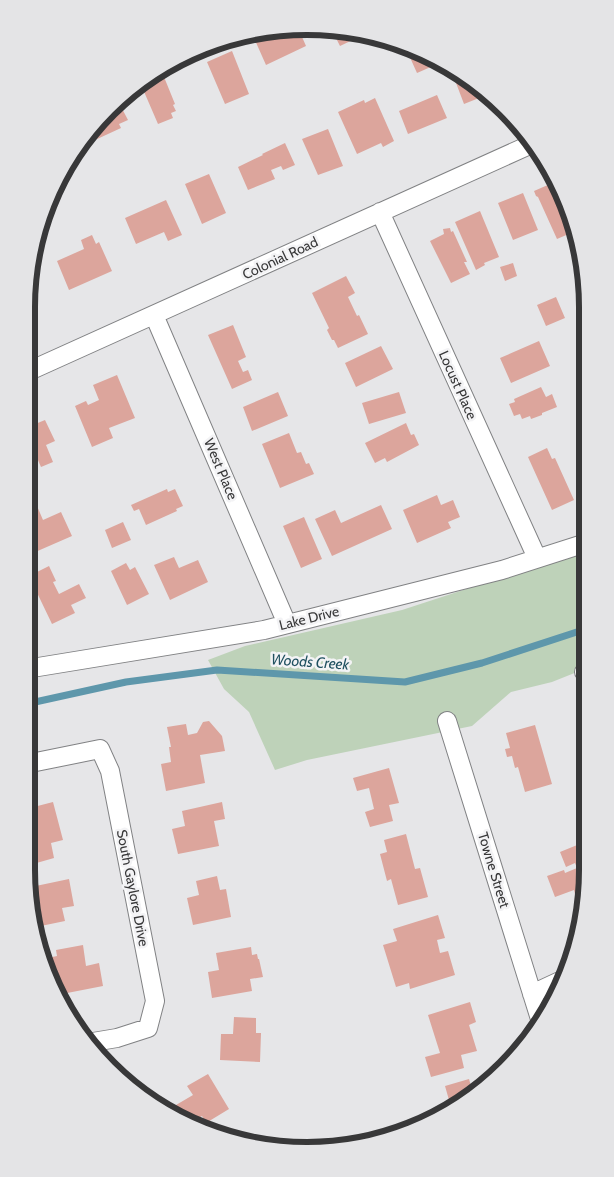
<svg xmlns="http://www.w3.org/2000/svg" width="614" height="1177" viewBox="0 0 614 1177" font-family="Cabin,sans-serif">
  <rect width="100%" height="100%" fill="#e6e6e8"/>
  <path fill="#bed2b9" d="M586,550L587,668L552,682L511,692L472,726L307,760L275,770L249,712L224,689L208,660L245,646L402,610Z"/>
  <g fill="none" stroke-linecap="round" stroke-linejoin="round">
    <path stroke="#5e97ab" stroke-width="7" d="M26,704L126,682L217,670L405,682L482,663L586,629"/>
  </g>
  <path fill="#dca59c" d="M326,27L361,36L340,46L333,32L321,38L316,28Z
    M299,30L306,46L266,65L254,38L259,36Z
    M232,51L249,94L225,104L207,62Z
    M414,51L427,54L433,66L417,73L408,53Z
    M458,73L477,86L489,94L464,104L453,75Z
    M164,77L175,104L173,105L176,111L171,113L173,118L158,124L142,87Z
    M437,95L447,118L408,134L399,111Z
    M375,98L394,141L383,147L381,143L357,154L338,112L364,100L365,103Z
    M118,101L128,120L119,124L121,128L95,140L93,134Z
    M328,129L343,166L318,175L302,139Z
    M285,143L295,165L283,170L281,166L271,170L275,179L248,190L238,167L263,155L262,154Z
    M209,174L226,213L202,224L185,184Z
    M557,181L566,200L573,222L568,225L571,233L557,239L538,197L536,196L534,191Z
    M523,193L538,230L513,240L498,203Z
    M166,200L182,235L168,241L164,232L136,244L125,218Z
    M480,211L499,257L484,263L485,265L476,270L455,222Z
    M450,228L451,232L453,231L467,262H464L470,274L451,283L430,241L444,234L443,229Z
    M92,235L96,244L99,242L112,271L69,290L57,261L84,249L81,240Z
    M513,263L517,276L505,281L500,267Z
    M346,276L355,293L348,297L357,316L359,315L368,334L338,348L334,340H332L327,330L329,328L312,293Z
    M556,297L565,318L546,326L537,305Z
    M233,325L246,357L238,361L243,372L248,370L252,380L232,389L208,335Z
    M539,341L550,366L511,383L500,358Z
    M381,346L393,369L356,387L345,363Z
    M117,375L135,418L109,428L113,438L92,447L75,406L86,401L88,405L99,400L93,385Z
    M541,387L546,397L552,394L557,407L542,413V415L531,419L530,416L522,419L520,414L514,416L509,404L515,402L514,399Z
    M278,392L288,416L252,431L243,407Z
    M399,392L406,413L369,424L362,403Z
    M45,420L55,441L46,445L53,462L41,467L34,451L38,450L34,442L30,444L28,438L31,437L28,427Z
    M406,423L411,435L414,434L419,445L387,462L385,458L375,463L365,443Z
    M289,433L297,453L301,452L306,464L309,463L314,474L280,488L262,444Z
    M547,448L552,459L555,458L574,500L552,510L528,457Z
    M167,489L168,492L175,489L183,506L176,509L177,511L146,525L139,509L134,511L131,505Z
    M437,495L441,505L453,500L460,517L448,522L451,528L417,543L403,510Z
    M381,505L392,529L332,556L315,519L335,510L341,523Z
    M37,506L43,520L61,512L72,536L33,553L31,547H28L27,544V510Z
    M304,517L322,559L301,568L283,526Z
    M123,522L131,540L112,548L105,530Z
    M174,557L179,568L198,560L208,582L170,600L154,565Z
    M126,563L130,570L135,567L149,594L127,605L111,571Z
    M49,566L56,581L53,582L59,594L79,584L86,598L71,605L75,613L52,624L29,576Z
    M209,721L222,736L225,751L200,755L205,783L166,791L161,764L171,762L169,747H171L167,727L186,724L188,735L197,733L203,722Z
    M535,725L552,784L525,792L518,767L515,768L512,756L507,757L505,749L510,748L506,733Z
    M389,768L399,803L389,805L393,821L370,827L365,812L374,809L369,788L357,791L353,778Z
    M53,802L63,840L51,843L54,858L33,864L32,860L26,861V809Z
    M222,802L225,819L214,821L219,846L178,854L172,829L185,826L182,811Z
    M406,834L415,869L420,868L428,897L398,905L391,879L387,881L380,854L387,852L384,840Z
    M587,841V890L575,894L574,890L555,897L547,876L564,870L565,873L577,868L575,863L566,867L560,852Z
    M217,876L220,890L226,889L231,917L193,925L187,898L199,895L196,881Z
    M69,879L74,906L62,908L65,921L36,927L33,913H36L31,887Z
    M438,915L445,938L437,940L440,953L448,951L455,975L410,989L409,983L396,987L383,945L397,941L393,929Z
    M83,945L86,966L99,963L103,986L62,994L59,979L52,980L45,967L43,959L57,956L56,950Z
    M251,947L252,955L257,954L258,959H259L263,977L250,979L252,991L212,998L208,972L219,970L216,953Z
    M470,1002L476,1022L469,1025L477,1051L461,1055L464,1068L431,1077L425,1057L440,1053L428,1015Z
    M234,1017L256,1018V1033H261L260,1062L220,1060L221,1034H233Z
    M208,1074L229,1109L206,1123L202,1116L192,1122L184,1118L176,1105L193,1095L187,1086Z
    M469,1079L473,1093L451,1107L445,1086Z"/>
  <g fill="none" stroke-linecap="round" stroke-linejoin="round">
    <defs>
      <path id="minor" d="M380,212L537,558
        M154,315L287,624
        M27,372L534,143
        M26,669L264,630L502,570L586,543
        M584,672H587
        M447,721L540,1019
        M26,764L100,749L110,771L155,1001L148,1028L117,1038L87,1043
        M532,994L562,980"/>
    </defs>
    <use href="#minor" stroke="#818284" stroke-width="20"/>
    <use href="#minor" stroke="#fff" stroke-width="18"/>
  </g>
  <g text-anchor="middle" stroke-width="5" stroke-linejoin="round" paint-order="stroke">
    <g font-size="14" fill="#383839" stroke="#f3f3f5">
      <text transform="translate(280 258) rotate(-25)" y="5">Colonial Road</text>
      <text transform="translate(458 385) rotate(66)" y="5">Locust Place</text>
      <text transform="translate(221 469) rotate(67)" y="5">West Place</text>
      <text transform="translate(309 618) rotate(-14)" y="5">Lake Drive</text>
      <text transform="translate(494 870) rotate(73)" y="5">Towne Street</text>
      <text transform="translate(133 888) rotate(79)" y="5">South Gaylore Drive</text>
    </g>
    <g font-size="15" font-style="italic" fill="#215161" stroke="#f3f3f5">
      <text transform="translate(310 662) rotate(4)" y="5">Woods Creek</text>
    </g>
  </g>
  <path d="M0 0H614V1177H0ZM307 35H307A272 272 0 0 1 579 307V870A272 272 0 0 1 307 1142H307A272 272 0 0 1 35 870V307A272 272 0 0 1 307 35Z" fill="#e4e4e6" fill-rule="evenodd"/>
  <path fill="none" stroke="#383839" stroke-width="6" d="M307 35H307A272 272 0 0 1 579 307V870A272 272 0 0 1 307 1142H307A272 272 0 0 1 35 870V307A272 272 0 0 1 307 35Z"/>
</svg>
